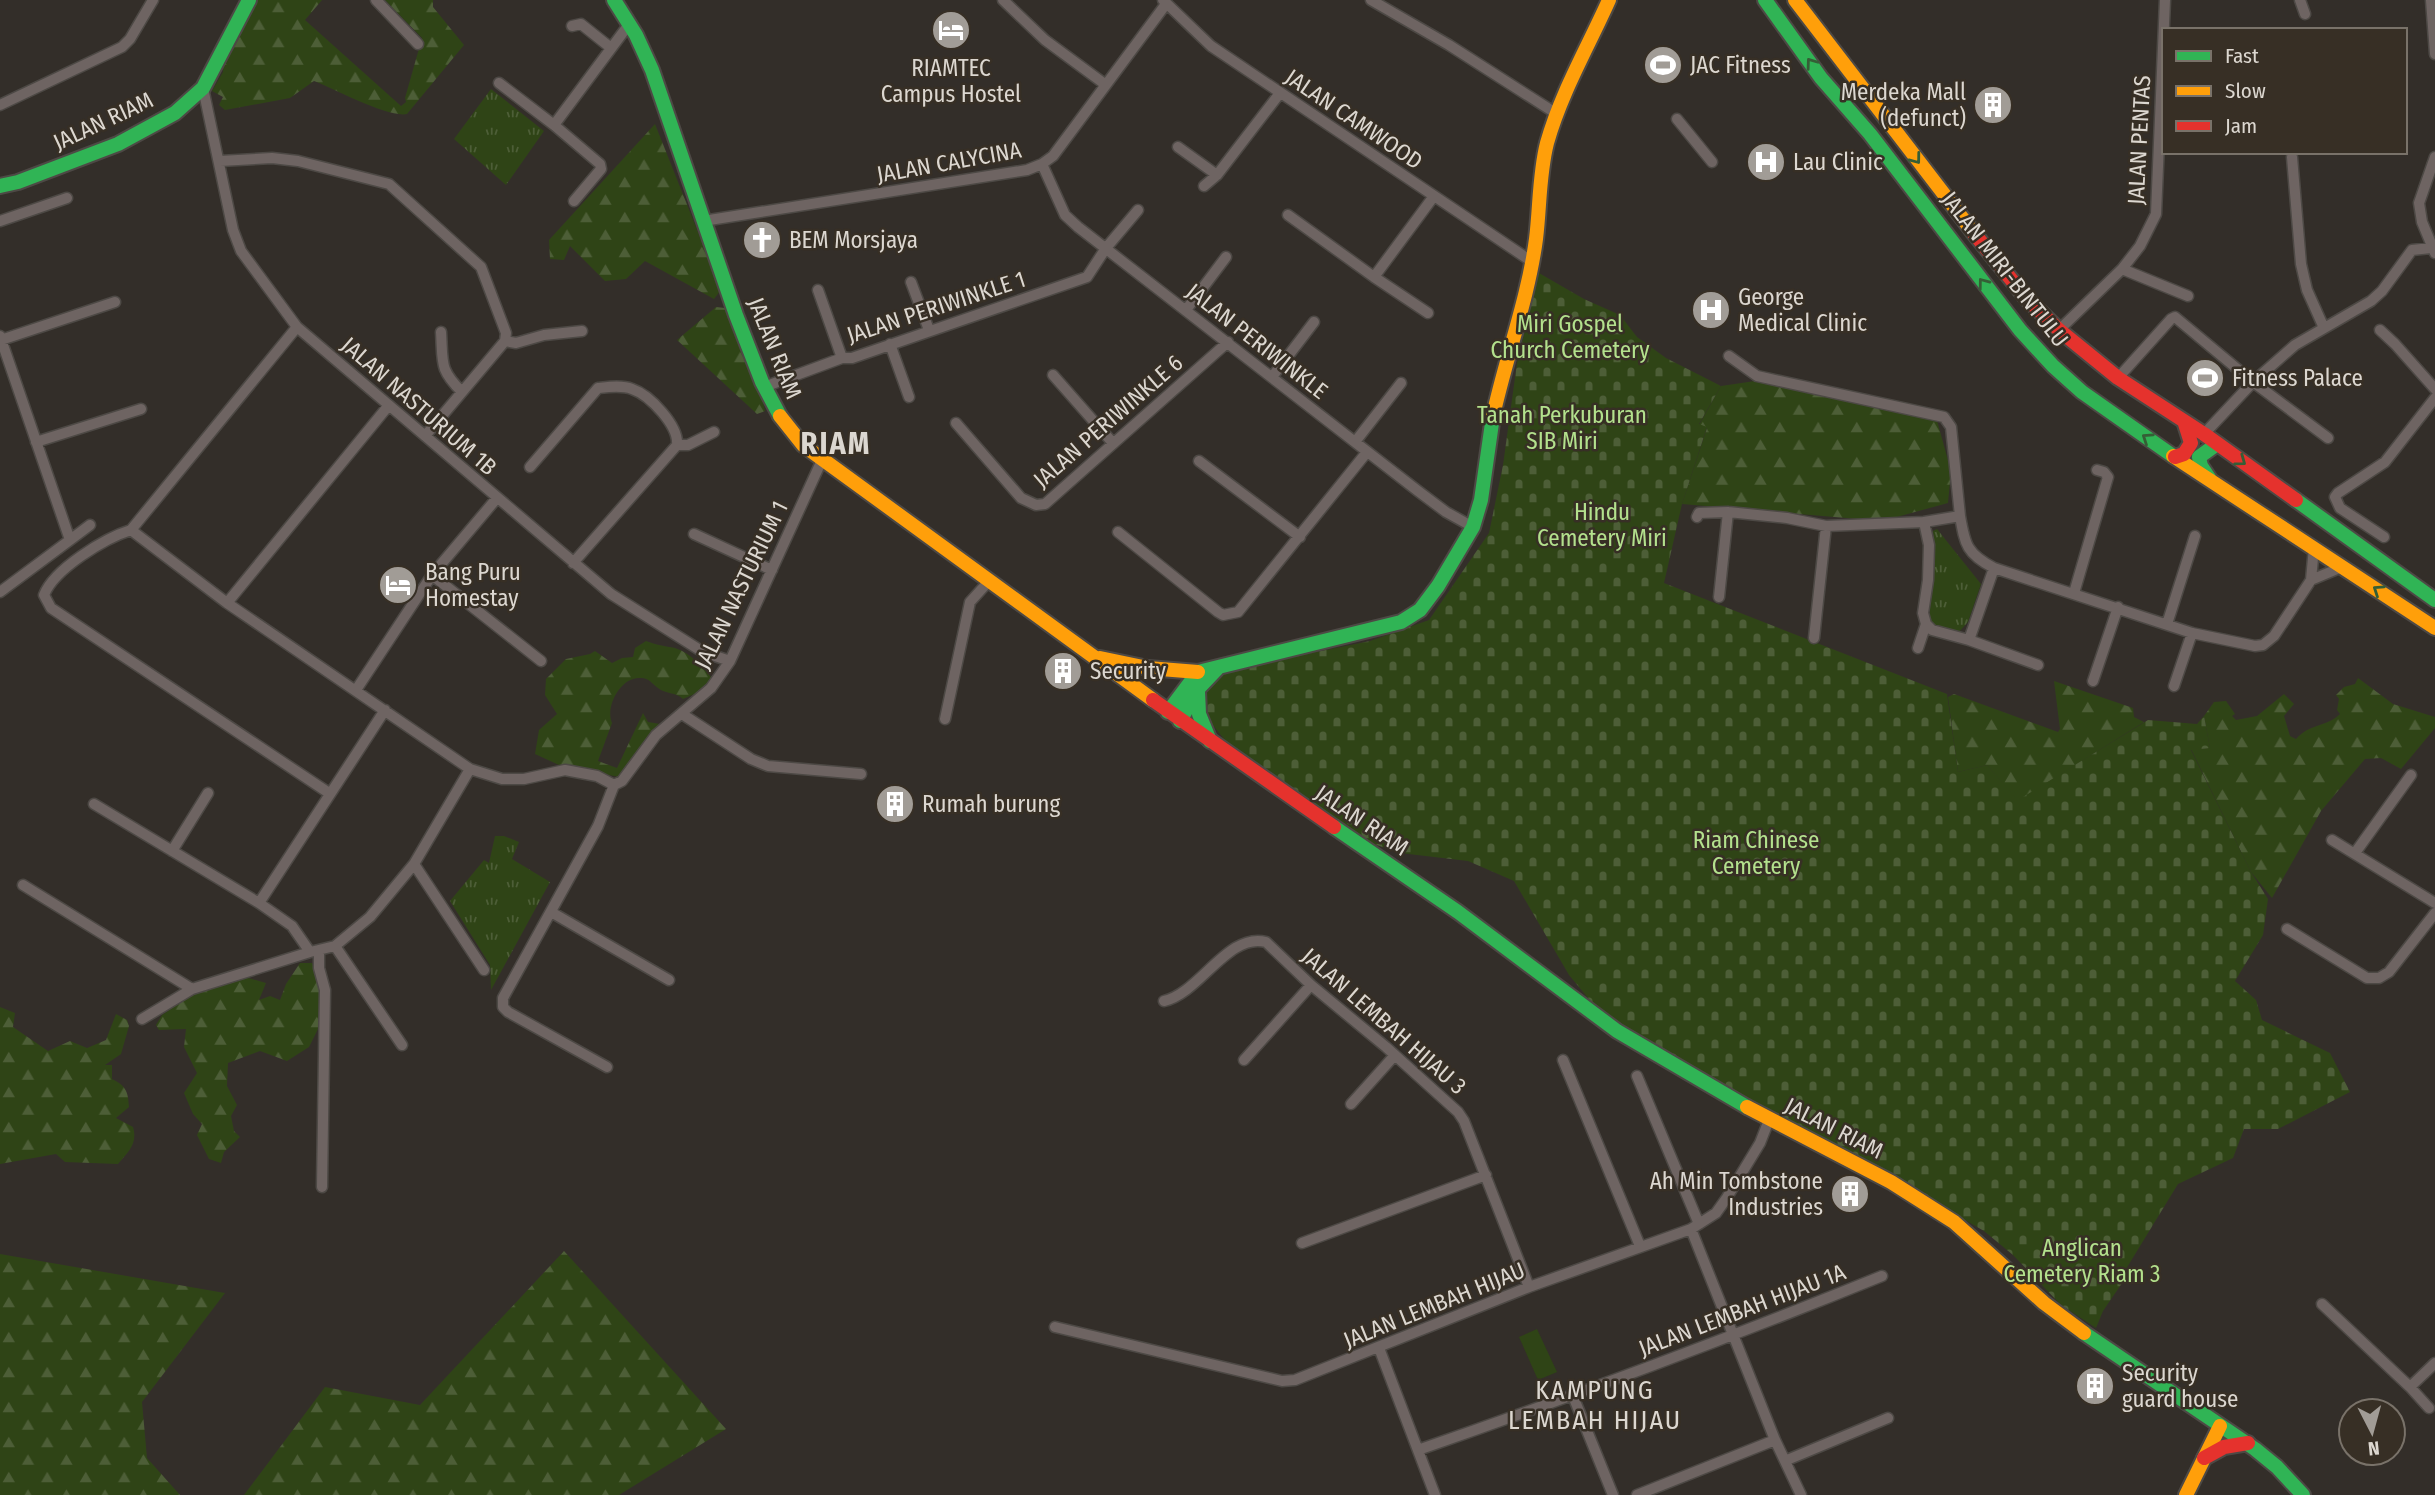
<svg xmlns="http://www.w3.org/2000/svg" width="2435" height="1495" viewBox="0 0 2435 1495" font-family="'Fira Sans Condensed',sans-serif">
  <defs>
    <pattern id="grass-tufts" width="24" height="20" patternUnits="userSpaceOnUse" patternTransform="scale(1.75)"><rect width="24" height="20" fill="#2f4416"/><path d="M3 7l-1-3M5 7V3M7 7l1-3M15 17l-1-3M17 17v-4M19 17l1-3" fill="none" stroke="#4d5e37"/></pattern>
    <pattern id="forest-firs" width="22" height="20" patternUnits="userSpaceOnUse" patternTransform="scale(1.75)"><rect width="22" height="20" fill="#2f4416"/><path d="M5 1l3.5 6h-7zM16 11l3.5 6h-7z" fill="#4d5e37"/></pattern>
    <pattern id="cemetery-stones" width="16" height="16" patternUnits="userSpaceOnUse" patternTransform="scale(1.75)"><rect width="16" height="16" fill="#2f4416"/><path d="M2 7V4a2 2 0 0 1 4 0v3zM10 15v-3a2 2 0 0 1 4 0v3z" fill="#4d5e37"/></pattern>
  </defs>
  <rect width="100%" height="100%" fill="#332e29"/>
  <path fill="url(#grass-tufts)" d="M491,89L544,131L506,185L454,139Z
    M1937,529L1981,584L1968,622L1959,632L1935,626L1929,621L1935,551L1933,531Z
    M495,836H504L519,842L512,859L550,882L491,990L490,965L450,901L484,860L489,863Z"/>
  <path fill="url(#forest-firs)" d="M258,0H322L305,20L401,106L406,102L405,98L422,38L385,0H433V7L464,45L407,114C389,118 334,89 314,81L290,98L225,110L219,105L223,97L212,91L223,72V63Z
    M655,124L721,290L714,299L645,261L626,279L605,281L570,246L564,260L550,259L549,240Z
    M716,307L725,308L760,389L765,411L757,414L677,340Z
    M1755,381L1936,417L1951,471L1948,503L1882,521L1682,504L1707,428L1699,425L1721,386Z
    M646,641C656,645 665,646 675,648C691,653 702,667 712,678L706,689L683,699C676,692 665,694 658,688C651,683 649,677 639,678C620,678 605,707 612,723L598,761L617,768L643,713L648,722L660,724L642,745L623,775L619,777L559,765L535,754L539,730L557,714L545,695L546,679L566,659L590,654L595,651L612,663L622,658L633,657L635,648Z
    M2358,678L2393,704L2435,717V728L2401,769L2381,758L2365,759L2321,811L2272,898L2251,872L2191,749L2210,748L2204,716L2214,702L2226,701L2235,714L2232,716L2236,720L2257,716L2284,694L2294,704L2284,716L2290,736L2296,739C2310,723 2325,728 2340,714L2337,710L2339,699L2336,695L2344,687L2355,684Z
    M2054,681L2133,708L2134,717L2144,722L2018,801L1987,765L1958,772L1948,697L1954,694L2058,732L2060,729Z
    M300,963H312L323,989L319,1027L309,1047L287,1061L260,1051L228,1063L227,1086L237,1105L231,1116L234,1131L240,1137L224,1152L221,1163L209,1159L197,1135L202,1124L193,1114L184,1093L197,1073L184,1047L186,1029L159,1030L156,1025L162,1015L184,1000L214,985L245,977L266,983L259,1000L270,996L280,1000L286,984Z
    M0,1007L15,1013L13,1027L48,1051L70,1041L87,1048L106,1040L116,1014L127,1020L129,1026L121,1054L105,1065H112V1079C126,1086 128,1091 129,1107L116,1118L133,1127C138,1144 128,1152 118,1164L65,1162L56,1154L0,1164Z
    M564,1251L726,1429L619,1495H244L325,1387L420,1405Z
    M0,1254L225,1293L142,1402L147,1458L180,1495H0Z"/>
  <path fill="url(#cemetery-stones)" d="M1539,273L1584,299L1620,315L1637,337L1666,358L1721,386L1699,424L1707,427L1682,504L1664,583L1947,694L1958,772L1987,765L2018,800L2148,720L2197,724L2204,716L2210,748L2191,750L2251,872L2268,899L2263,935L2235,981L2256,1000L2262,1020L2330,1053L2350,1092L2278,1129H2244L2233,1158L2178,1184L2126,1269L2129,1273L2103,1311L2096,1328L2061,1305L2013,1255L1984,1231L1842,1149L1686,1066L1625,1028L1593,1004L1569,975L1514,881L1468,861L1400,853L1356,838L1272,782L1228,744L1204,714L1206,695L1214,680L1234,669L1370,641L1429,620L1489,533L1503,465L1517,363Z"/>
  <path fill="#2f4416" d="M1537,1329L1557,1372L1538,1380L1519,1337Z"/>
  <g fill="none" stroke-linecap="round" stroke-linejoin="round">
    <defs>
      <path id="street" d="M376,0L418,44
        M1003,0L1045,40L1106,85
        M1163,0L1211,46L1531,261
        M1371,0L1449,45L1557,114
        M2300,0L2305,14
        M2431,0L2435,54
        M572,26L581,24L611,48
        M499,83L554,125
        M203,88L233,230L241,251L297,327L611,594L703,652L730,661
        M0,105L122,47L130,39L153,0
        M1677,119L1712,162
        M1178,147L1217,175
        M2292,157L2301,264L2307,290L2324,328
        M220,161L272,158L298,161L389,184L481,267L506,333L505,341L425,436
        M1042,164L1065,215L1078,227L1418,491L1446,512L1473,527
        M1204,186L1217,175L1280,93
        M574,201L601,169L600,164L554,125L630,23
        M1288,215L1374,277L1434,196
        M0,221L67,198
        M703,221L1027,170L1042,164L1053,156L1166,4
        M2435,253L2422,222L2419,203L2435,157
        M2122,269L2188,296
        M1374,277L1428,313
        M911,282L929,330
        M818,290L842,358
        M1186,310L1226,257
        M297,327L131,530L227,603L470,769L502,779H524L565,770L597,776L614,785
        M2059,330L2122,269L2140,246L2156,214L2165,0
        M2380,330L2395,344L2435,389
        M441,332C443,363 439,369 462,392
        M0,336L70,540L0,592
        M1,340L115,302
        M505,341L516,343L544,335L582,331
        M890,344L909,397
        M1729,356L1757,376L1944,417L1951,427L1960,516
        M1053,375L1112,442
        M1272,377L1314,322
        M2118,378L2171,319L2175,317L2253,382L2328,438
        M764,387L842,358H852L1087,277L1106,248L1138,210
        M956,423L1021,498L1036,505L1045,504L1228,342
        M2204,434L2253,382L2295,345L2371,301L2382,291L2412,250L2431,248
        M36,442L141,409
        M1355,442L1401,383
        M677,445H688L714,432
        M1199,461L1300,537
        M530,467L598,388C608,387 622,385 632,389C650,395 679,426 677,445L573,563
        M1697,517L1699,513L1728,512L1787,518L1826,526L1924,522L1960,516C1965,545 1967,554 1994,568L2192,633L2255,646L2263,645L2274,636L2311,580L2314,547
        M1924,522L1929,545L1928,580L1923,613L1926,624L1932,630L1969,640L2038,665
        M131,530C105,538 54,569 44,595L51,608L329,793
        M1118,532L1218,612L1223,615L1238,612L1367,452
        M694,534L772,570
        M2384,537L2340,508L2335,497L2338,493L2385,462L2435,398
        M70,540L90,525
        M432,575L541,661
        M2311,580L2342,567
        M2074,593L2108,477L2104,472L2097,470
        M1719,597L1728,512
        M227,603L389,405
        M2167,624L2195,536
        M1814,638L1826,526
        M1969,640L1994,568
        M1918,648L1926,624
        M2093,681L2118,607
        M2174,686L2192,633
        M356,690L432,575L497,498
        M682,714L751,759L768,766L861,774
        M945,719L970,602L989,581
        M470,769L414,864L484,970
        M94,804L259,903L292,926L310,952
        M2332,840L2435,903
        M172,851L208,793
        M2355,853L2411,775
        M23,885L192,989L310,952L335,946L370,917L414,864
        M259,903L385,710
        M551,912L669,980
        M2287,929L2367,978H2379L2389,972L2435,913
        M335,946L402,1045
        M319,950V968L325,990L322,1187
        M1164,1001C1200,993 1228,932 1266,942L1311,985L1386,1047L1458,1112L1464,1121L1529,1287
        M142,1019L192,989
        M1244,1060L1311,985
        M1563,1060L1640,1246
        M607,1067L508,1012L503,1007V998L598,826L614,785L622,781L656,735L711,688L730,661L822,460
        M1637,1076L1699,1224
        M1351,1104L1395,1055
        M1691,1229L1775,1440L1801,1495
        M1302,1243L1486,1175
        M2322,1304L2410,1387L2429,1408
        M1055,1327L1282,1381L1295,1380L1529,1287L1691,1229L1716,1213L1726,1199L1760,1143L1769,1120
        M1379,1348L1435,1495
        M2410,1387L2435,1363
        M1573,1396L1613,1495
        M1418,1450C1574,1396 1729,1338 1882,1276
        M1787,1460L1888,1418
        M1637,1495L1775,1440"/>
      <path id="fast" d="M614,0L636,35L652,70L736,315L762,382L780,416
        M1765,0L1821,78L1870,134L2020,330L2053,366L2082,392L2173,456
        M0,186L18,182L118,144L175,113L203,88L249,0
        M2209,478L2201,466L2199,457L2217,444
        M2296,500L2435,600
        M1198,691L1199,714L1210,741
        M1168,712L1198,672L1401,622L1420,610L1438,586L1473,527L1481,500L1493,416
        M1180,721L1198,689L1217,669
        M1334,827L1458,912L1617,1031L1747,1107
        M2084,1333L2255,1449L2277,1467L2303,1495"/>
      <path id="slow" d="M1795,0L1973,232
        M780,416L803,445L1153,700
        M1493,416C1506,357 1528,299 1536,239C1540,207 1539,174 1547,143C1561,93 1588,47 1609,0
        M2173,456L2435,628
        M1100,658L1148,668L1198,672
        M1747,1107L1891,1182L1954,1222L2044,1303L2084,1333
        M2186,1495L2220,1426"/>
      <path id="jam" d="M1973,232L2027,299L2059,330L2118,378L2204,434L2296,500
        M2175,457L2184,454L2191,443L2184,421
        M1153,700L1334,827
        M2204,1458L2224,1447L2248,1443"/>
    </defs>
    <use href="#street" stroke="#4d4945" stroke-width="13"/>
    <use href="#fast" stroke="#4d4945" stroke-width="18"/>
    <use href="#slow" stroke="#4d4945" stroke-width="18"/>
    <use href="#jam" stroke="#4d4945" stroke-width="18"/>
    <use href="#street" stroke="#6e6462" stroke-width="10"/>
    <use href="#fast" stroke="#30b455" stroke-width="14"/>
    <use href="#slow" stroke="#ff9f0a" stroke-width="14"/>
    <use href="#jam" stroke="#e5322d" stroke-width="14"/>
  </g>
  <defs><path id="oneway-chevron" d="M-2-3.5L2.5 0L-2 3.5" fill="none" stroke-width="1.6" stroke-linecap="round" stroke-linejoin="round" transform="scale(1.75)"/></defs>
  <g stroke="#355e36">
    <use href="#oneway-chevron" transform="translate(1811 63) rotate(-126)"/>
    <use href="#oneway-chevron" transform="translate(1916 159) rotate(53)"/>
    <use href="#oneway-chevron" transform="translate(1983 283) rotate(-127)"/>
    <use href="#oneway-chevron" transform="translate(2147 438) rotate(-146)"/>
    <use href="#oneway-chevron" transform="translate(2241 461) rotate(36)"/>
    <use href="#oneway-chevron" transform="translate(2378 590) rotate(-146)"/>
  </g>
  <defs>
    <symbol id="hotel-disc" viewBox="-11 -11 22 22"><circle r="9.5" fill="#a19c96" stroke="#372f25"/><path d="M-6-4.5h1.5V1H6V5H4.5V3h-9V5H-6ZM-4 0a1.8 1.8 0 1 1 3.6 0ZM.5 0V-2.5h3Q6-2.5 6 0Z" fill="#fff"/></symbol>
    <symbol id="stadium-disc" viewBox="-11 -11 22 22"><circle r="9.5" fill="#a19c96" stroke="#372f25"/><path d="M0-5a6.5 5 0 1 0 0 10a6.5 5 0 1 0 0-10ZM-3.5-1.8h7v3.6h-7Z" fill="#fff"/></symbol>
    <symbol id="building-disc" viewBox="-11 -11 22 22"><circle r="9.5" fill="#a19c96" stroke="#372f25"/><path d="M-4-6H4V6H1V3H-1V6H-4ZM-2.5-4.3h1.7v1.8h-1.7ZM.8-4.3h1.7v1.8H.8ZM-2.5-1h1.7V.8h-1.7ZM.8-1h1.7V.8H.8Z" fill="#fff"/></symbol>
    <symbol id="hospital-disc" viewBox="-11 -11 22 22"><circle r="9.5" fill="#a19c96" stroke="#372f25"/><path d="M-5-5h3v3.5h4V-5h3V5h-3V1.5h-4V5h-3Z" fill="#fff"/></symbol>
    <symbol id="church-disc" viewBox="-11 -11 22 22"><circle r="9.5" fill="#a19c96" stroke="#372f25"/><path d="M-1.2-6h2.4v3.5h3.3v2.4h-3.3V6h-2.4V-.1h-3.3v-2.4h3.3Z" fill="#fff"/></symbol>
  </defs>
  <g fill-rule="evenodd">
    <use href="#hotel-disc" x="929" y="8" width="44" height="44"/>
    <use href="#stadium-disc" x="1641" y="43" width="44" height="44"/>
    <use href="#building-disc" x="1971" y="83" width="44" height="44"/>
    <use href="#hospital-disc" x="1744" y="140" width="44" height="44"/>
    <use href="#church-disc" x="740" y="218" width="44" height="44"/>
    <use href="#hospital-disc" x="1689" y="288" width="44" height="44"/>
    <use href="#stadium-disc" x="2183" y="356" width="44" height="44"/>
    <use href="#hotel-disc" x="376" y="563" width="44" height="44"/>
    <use href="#building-disc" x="1041" y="649" width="44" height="44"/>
    <use href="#building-disc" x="873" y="782" width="44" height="44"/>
    <use href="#building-disc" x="1828" y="1172" width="44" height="44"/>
    <use href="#building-disc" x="2073" y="1364" width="44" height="44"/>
  </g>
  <g text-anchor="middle" stroke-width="5" stroke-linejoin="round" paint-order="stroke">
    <g font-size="23" fill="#dcd7d0" stroke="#372f25" text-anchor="start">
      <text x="1690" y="73">JAC Fitness</text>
      <text x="951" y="76" text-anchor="middle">RIAMTEC<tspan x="951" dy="26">Campus Hostel</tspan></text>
      <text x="1966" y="100" text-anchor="end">Merdeka Mall<tspan x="1966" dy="26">(defunct)</tspan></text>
      <text x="1793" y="170">Lau Clinic</text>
      <text x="789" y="248">BEM Morsjaya</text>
      <text x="1738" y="305">George<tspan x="1738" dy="26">Medical Clinic</tspan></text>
      <text x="2232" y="386">Fitness Palace</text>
      <text x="425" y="580">Bang Puru<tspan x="425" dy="26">Homestay</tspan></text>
      <text x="1090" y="679">Security</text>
      <text x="922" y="812">Rumah burung</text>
      <text x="1823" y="1189" text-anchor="end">Ah Min Tombstone<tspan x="1823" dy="26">Industries</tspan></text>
      <text x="2122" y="1381">Security<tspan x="2122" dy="26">guard house</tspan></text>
    </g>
    <g font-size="23" fill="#dcd7d0" stroke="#372f25">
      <text transform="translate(1354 119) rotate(34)" y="8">JALAN CAMWOOD</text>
      <text transform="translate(103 121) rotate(-25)" y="8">JALAN RIAM</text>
      <text transform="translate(2139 140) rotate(-87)" y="8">JALAN PENTAS</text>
      <text transform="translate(949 162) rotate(-10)" y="8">JALAN CALYCINA</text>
      <text transform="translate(2005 269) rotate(52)" y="8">JALAN MIRI-BINTULU</text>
      <text transform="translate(936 307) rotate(-18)" y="8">JALAN PERIWINKLE 1</text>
      <text transform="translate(1257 341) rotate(38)" y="8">JALAN PERIWINKLE</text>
      <text transform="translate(775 348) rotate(68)" y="8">JALAN RIAM</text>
      <text transform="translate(419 406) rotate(41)" y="8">JALAN NASTURIUM 1B</text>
      <text transform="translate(1108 421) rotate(-41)" y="8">JALAN PERIWINKLE 6</text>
      <text transform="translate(741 585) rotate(-64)" y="8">JALAN NASTURIUM 1</text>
      <text transform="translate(1362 820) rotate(34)" y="8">JALAN RIAM</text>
      <text transform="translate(1384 1021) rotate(41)" y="8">JALAN LEMBAH HIJAU 3</text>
      <text transform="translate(1834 1128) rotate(27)" y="8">JALAN RIAM</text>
      <text transform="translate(1434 1305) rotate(-22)" y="8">JALAN LEMBAH HIJAU</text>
      <text transform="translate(1742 1310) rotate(-21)" y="8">JALAN LEMBAH HIJAU 1A</text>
    </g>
    <g font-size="23" fill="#b3e18d" stroke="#372f25">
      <text x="1570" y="332">Miri Gospel<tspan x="1570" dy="26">Church Cemetery</tspan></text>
      <text x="1562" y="423">Tanah Perkuburan<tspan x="1562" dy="26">SIB Miri</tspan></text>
      <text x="1602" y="520">Hindu<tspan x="1602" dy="26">Cemetery Miri</tspan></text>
      <text x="1756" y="848">Riam Chinese<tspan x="1756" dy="26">Cemetery</tspan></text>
      <text x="2082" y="1256">Anglican<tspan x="2082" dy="26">Cemetery Riam 3</tspan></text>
    </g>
    <g font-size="26" letter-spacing="2" fill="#dcd7d0" stroke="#372f25">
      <text x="1595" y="1399">KAMPUNG<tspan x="1595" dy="30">LEMBAH HIJAU</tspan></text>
    </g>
    <g font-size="30" font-weight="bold" letter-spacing="2" fill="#dcd7d0" stroke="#372f25">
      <text x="836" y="454">RIAM</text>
    </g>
  </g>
  <rect x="2162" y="28" width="245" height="126" fill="#372f25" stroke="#797269" stroke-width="2"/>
  <rect x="2176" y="51" width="35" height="10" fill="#30b455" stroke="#797269" stroke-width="2"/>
  <text x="2225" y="63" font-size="21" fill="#dcd7d0">Fast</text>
  <rect x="2176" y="86" width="35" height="10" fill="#ff9f0a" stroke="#797269" stroke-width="2"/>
  <text x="2225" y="98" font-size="21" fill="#dcd7d0">Slow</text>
  <rect x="2176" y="121" width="35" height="10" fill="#e5322d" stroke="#797269" stroke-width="2"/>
  <text x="2225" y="133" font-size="21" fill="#dcd7d0">Jam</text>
  <g transform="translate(2372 1432) rotate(174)"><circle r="33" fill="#372f25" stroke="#797269" stroke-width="2"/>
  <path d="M0-5L12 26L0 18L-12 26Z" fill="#a19c96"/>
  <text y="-10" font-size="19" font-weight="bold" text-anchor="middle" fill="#dcd7d0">N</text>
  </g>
</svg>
